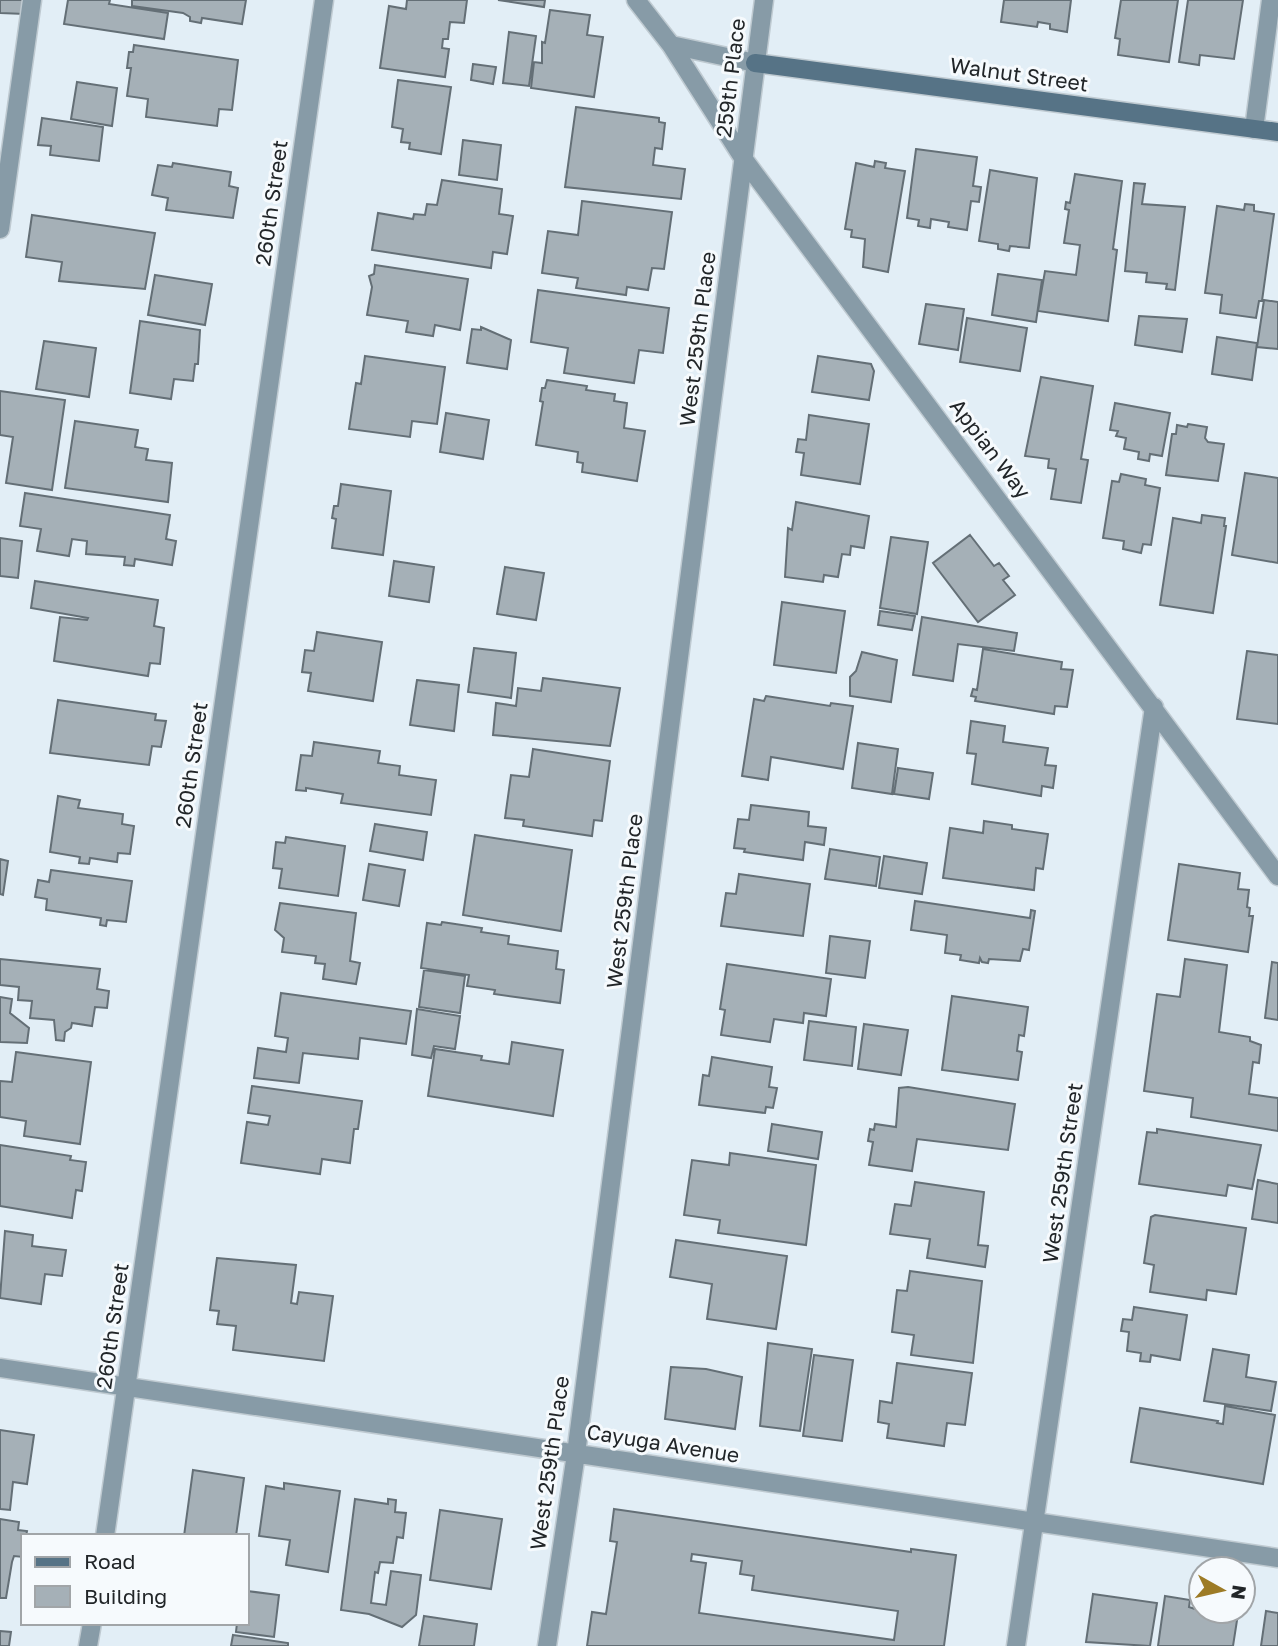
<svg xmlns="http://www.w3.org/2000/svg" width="1278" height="1646" viewBox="0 0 1278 1646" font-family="'Golos Text',sans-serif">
  <rect width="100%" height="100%" fill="#e2eef6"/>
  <path fill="#a5b0b7" stroke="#646f76" stroke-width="2" fill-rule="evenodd" d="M0,0H27L25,14L0,13Z
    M68,0H110L109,4L168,13L164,39L64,24Z
    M132,0H246L242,24L202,18L201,23L190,21V17L183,13L132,6Z
    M407,0H467L464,23L450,22L448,39H443L442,48L449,49L445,77L380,68L389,6L406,9Z
    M498,0H545L544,7Z
    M1004,0H1071L1067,32L1050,29V24L1038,22L1037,27L1001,22Z
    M1121,0H1178L1169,62L1118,55L1120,39L1115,38Z
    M1188,0H1243L1234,59L1200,55L1199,65L1179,62Z
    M550,10L590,15L587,35L603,37L594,97L531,88L534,62L542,63V42L545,43Z
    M509,32L536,36L529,86L503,83Z
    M134,45L238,60L232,110L219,109L217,126L146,117L148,99L127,96L131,68H127L129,52H133Z
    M473,64L496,67L493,84L471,80Z
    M398,80L451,87L441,154L409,149L410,143L401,142L403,129L392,127Z
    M77,82L117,88L112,126L71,119Z
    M576,107L659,118V122L665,123L662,149L655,148L653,165L685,169L681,199L565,187Z
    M42,118L103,127L99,161L50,155L51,146L38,145Z
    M463,140L501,145L497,180L459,175Z
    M916,149L977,157L973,186L981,187L979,202L971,201L967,230L948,227L949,222L931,219L930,228L918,226L919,220L907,218Z
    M875,161L886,163L885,168L905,171L888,272L863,267L865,239L851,237L852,230L845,229L856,163L874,167Z
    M173,163L231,172L229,186L238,188L233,218L166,210L168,198L152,195L158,165L172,167Z
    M990,170L1037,178L1029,248L1010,246L1009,251L998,249V244L979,241Z
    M1075,174L1122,181L1113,249L1117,250L1108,321L1038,311L1045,271L1076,275L1080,245L1064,243L1069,210L1065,209L1066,202L1070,203Z
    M442,180L502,189L499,214L513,216L507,254L493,252L491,268L372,250L378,213L413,219L414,214L425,215L427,204L437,205Z
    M1134,183L1145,184L1142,204L1185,207L1175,290L1166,289L1167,284L1146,282L1147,273L1125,271Z
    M582,201L672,212L664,269L652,268L648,290L627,287L626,295L576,288L578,278L542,273L548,231L578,235Z
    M1245,204L1254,205V211L1274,214L1262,301H1259L1256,318L1220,313L1222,295L1205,293L1217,206L1244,210Z
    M32,215L155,233L145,289L59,281L62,262L26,257Z
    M375,265L468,279L460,330L435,325L433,336L406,332L408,321L367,315L372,287L369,276L374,274Z
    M998,274L1042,280L1036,322L992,315Z
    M155,275L212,284L205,325L148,315Z
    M538,290L669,308L663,353L639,350L634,383L564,373L568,348L531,342Z
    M1264,300L1278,302V349L1257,347Z
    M926,304L964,309L958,350L919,344Z
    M1139,316L1187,319L1182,352L1135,345Z
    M967,318L1027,328L1020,371L960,362Z
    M140,321L200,330L198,364H195L193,381L174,379L171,399L130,393Z
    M481,327L511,340L507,369L467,363L472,329L481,330Z
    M1217,337L1257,343L1252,380L1212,374Z
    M44,341L96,348L89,397L36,389Z
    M365,356L445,367L437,424L412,421L410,437L349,429L356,383L361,384Z
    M818,356L871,364L874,371L869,400L812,392Z
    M1041,377L1093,386L1081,459L1088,460L1081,503L1051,499L1056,469L1048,468L1049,459L1025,456Z
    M547,380L587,386L586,390L615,394L614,401L627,403L624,428L645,431L637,481L582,472L583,463L577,462L578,452L536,445L543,402L540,401L542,388H545Z
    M0,391L65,400L52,490L6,483L13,437L0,435Z
    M1115,403L1170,413L1162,456L1150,454L1149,461L1138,459L1139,452L1124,449L1126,438L1116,436L1118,431L1110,430Z
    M446,413L489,420L483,459L440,452Z
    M809,415L869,424L860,484L801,475L804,453L796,452L798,439L806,440Z
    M75,421L138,430L135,447L148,449L146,460L172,463L168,502L65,488Z
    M1188,424L1207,427L1205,438L1208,442L1224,444L1218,481L1166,475L1172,434H1176L1177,425L1187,427Z
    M1245,473L1278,478V563L1232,555Z
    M1121,474L1146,479L1145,485L1160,488L1151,545L1143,544L1141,553L1123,549L1124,541L1103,538L1112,481L1119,482Z
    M341,484L391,491L383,555L332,548L336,519L332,518L334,506H338Z
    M25,493L170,515L166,539L176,541L172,565L135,559L134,566L124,565L125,557L86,554L87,541L72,539L69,556L37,551L41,529L20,526Z
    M796,502L869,516L864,548L851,546L850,555L842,554L838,577L824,575L823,582L785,577L788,528L792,530Z
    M1202,515L1225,518L1224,526H1226L1213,613L1160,605L1173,518L1201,523Z
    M970,535L994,566L999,563L1009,576L1003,580L1015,595L978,622L933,563Z
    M891,537L928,542L917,614L880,608Z
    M0,538L22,541L18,578L0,576Z
    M394,561L434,567L429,602L389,596Z
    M505,567L544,573L536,620L497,614Z
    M35,581L158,600L154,626L164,628L160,664L150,663L148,676L54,661L60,617L87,620L88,618L31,608Z
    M782,602L845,611L836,673L774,665Z
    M880,611L915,616L912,630L878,625Z
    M922,617L1017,633L1014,651L958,644L953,681L913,675Z
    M317,632L382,642L373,701L308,691L311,673L302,672L305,650L314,651Z
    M474,648L516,653L511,698L468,692Z
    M983,649L1062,662L1061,669L1073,670L1067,707L1055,706L1054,714L975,701L976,697L971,696L973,689L977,690Z
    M1247,651L1278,655V724L1237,719Z
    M862,652L897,660L891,702L850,696V677L856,671Z
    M543,678L620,688L610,746L493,735L496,703L516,706L518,688L541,691Z
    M417,680L459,685L454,731L410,725Z
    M766,696L830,706L831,703L853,706L843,769L771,757L768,780L742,776L754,699L764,701Z
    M58,700L156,714L155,720L166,721L161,747L152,746L149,765L50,753Z
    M971,721L1005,726L1003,742L1048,748L1045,765L1056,766L1053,788L1042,786L1041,796L972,784L976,754L967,753Z
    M314,742L380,751L378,763L400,766L399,775L436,780L431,815L341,803L343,794L306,788V791L296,790L301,755L312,756Z
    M858,743L898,749L892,794L852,788Z
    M533,749L610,761L602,821L594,820L592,836L523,826L524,820L505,818L511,775L529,777Z
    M898,768L933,773L929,799L894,794Z
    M58,796L80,800L78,808L123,814L122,824L134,826L130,854L118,853L117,862L90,858L89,864L79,863L80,857L50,852Z
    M751,805L809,812L808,826L826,828L824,845L805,842L803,860L744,852L745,849L734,848L738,819L749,820Z
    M984,821L1012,825V829L1048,834L1043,869L1036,868L1034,890L943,878L950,828L983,833Z
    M375,824L427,832L423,860L370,851Z
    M475,835L572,850L561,931L463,915Z
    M286,837L345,846L338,896L279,888L282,869L273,868L276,842L285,843Z
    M830,849L880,857L876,886L825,879Z
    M884,856L927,863L922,894L879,888Z
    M0,859L8,861L3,895L0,894Z
    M369,864L405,870L399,906L363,900Z
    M1179,864L1240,873L1238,889L1249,890L1247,907L1250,908L1249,916H1253L1248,952L1168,940Z
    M51,870L132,881L126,922L107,920L106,926L100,925L101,918L46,910L47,899L35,897L38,880L49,882Z
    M739,874L810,884L803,936L721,926L726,893L736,894Z
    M915,901L1030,918L1031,910L1035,911L1029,950L1023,949L1020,961L989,959L988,963L982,962L980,958L979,963L960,960L961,955L945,953L947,935L911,930Z
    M280,903L356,913L350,961L360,963L356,984L323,979L325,964L315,963L316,956L282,952L284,938L275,930Z
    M442,922L482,928L481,932L509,936L508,944L558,951L556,969L564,970L560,1003L494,994L495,990L467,986L469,975L421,968L427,923L441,925Z
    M830,936L870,941L865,978L826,973Z
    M0,959L100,969L97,989L109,991L107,1008L95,1007L92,1026L72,1023L71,1028L65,1032L64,1041L56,1040L54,1020L30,1018L32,1001L18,1000L19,987L0,985Z
    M1185,959L1227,965L1219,1032L1250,1037V1041L1261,1045L1259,1063L1253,1062L1249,1094L1278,1098V1131L1191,1117L1193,1098L1144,1091L1157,994L1180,997Z
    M1272,962L1278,963V1020L1265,1018Z
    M727,964L831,979L826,1016L804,1013L803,1023L774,1019L770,1042L721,1035L725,1010L720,1009Z
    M424,970L465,976L460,1013L419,1007Z
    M281,993L411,1011L406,1044L360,1038L358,1059L303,1053L299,1083L254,1078L258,1048L286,1052L288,1038L275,1036Z
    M952,996L1028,1007L1024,1036L1019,1035L1017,1051L1022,1052L1018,1080L942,1070Z
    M0,997L12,999L10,1013L29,1028L27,1043L0,1042Z
    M417,1009L460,1016L455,1049L434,1046L431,1058L412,1055Z
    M809,1021L856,1027L852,1066L804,1060Z
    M864,1024L908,1030L901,1075L858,1069Z
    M512,1042L563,1050L553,1116L428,1096L435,1049L482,1056L481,1060L509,1064Z
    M16,1052L91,1062L80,1144L24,1136L26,1121L0,1117V1081L12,1082Z
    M712,1057L772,1067L769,1087L777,1088L773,1108L766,1107L765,1113L699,1105L703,1075L709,1076Z
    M252,1086L362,1101L358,1129H354L350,1163L322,1159L320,1174L241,1163L247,1122L268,1125L270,1116L248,1113Z
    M908,1087L1015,1104L1008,1150L917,1139L912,1171L869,1165L873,1142L868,1141L870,1129L874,1130L875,1124L896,1127L899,1088Z
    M772,1124L822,1132L818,1159L768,1151Z
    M1157,1129L1261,1145L1252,1189L1228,1185L1226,1196L1139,1184L1147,1132L1157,1133Z
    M0,1145L71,1156L70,1160L86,1162L82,1191L76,1190L72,1218L0,1206Z
    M730,1153L816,1165L806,1245L718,1233L720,1220L684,1215L692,1160L729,1165Z
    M1258,1180L1278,1184V1223L1252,1219Z
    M915,1182L984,1192L978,1245L988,1246L985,1267L927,1258L930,1239L890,1234L895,1204L911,1206Z
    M1155,1215L1246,1228L1236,1294L1207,1290L1206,1300L1150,1292L1154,1265L1144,1263L1151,1217Z
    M5,1231L33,1235L32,1246L66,1250L62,1276L45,1274L41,1304L0,1298Z
    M676,1240L787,1256L776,1329L707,1319L712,1284L670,1277Z
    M217,1258L296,1265L291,1303L297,1304L299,1292L333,1296L324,1361L233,1350L236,1326L217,1324L219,1311L210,1310Z
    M910,1271L982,1281L973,1363L911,1355L914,1335L892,1332L897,1290L907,1291Z
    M1134,1307L1187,1315L1180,1360L1151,1355L1150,1362L1140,1361L1141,1353L1127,1351L1129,1332L1121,1331L1123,1319L1132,1320Z
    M768,1343L812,1349L800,1431L760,1426Z
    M1213,1349L1249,1355L1246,1377L1276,1382L1271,1411L1204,1401Z
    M814,1355L853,1360L842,1441L803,1436Z
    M897,1363L972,1373L965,1425L947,1423L944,1446L887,1438L889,1424L878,1422L880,1401L892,1403Z
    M671,1367L706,1369L742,1377L735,1429L665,1419Z
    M1225,1406L1275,1415L1263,1484L1131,1462L1140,1408L1218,1421L1217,1423L1223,1424Z
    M0,1430L34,1435L27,1484L13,1482L10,1510L0,1509Z
    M193,1470L244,1478L236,1536H184Z
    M284,1483L340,1491L328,1572L286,1565L290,1540L259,1536L266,1486L284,1489Z
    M355,1499L388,1504V1499L396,1500L395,1512L406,1513L403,1538L397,1537L393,1563L380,1562L378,1573L375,1572L371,1603L386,1605L391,1571L421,1575L416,1615L402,1627L369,1614L341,1610Z
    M614,1509L911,1552V1549L956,1555L944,1646H587L592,1612L606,1614L617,1542L610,1541ZM692,1554L742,1561L740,1574L754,1576L752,1590L898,1611L894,1640L699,1613L706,1563L691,1561Z
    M440,1510L502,1519L491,1589L430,1580Z
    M0,1519L19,1522L18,1530L27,1531L26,1536H23V1557L14,1556L12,1562L6,1598H0Z
    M247,1591L279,1595L274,1637L236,1632L237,1623H247Z
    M1093,1594L1157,1603L1150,1646L1086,1642Z
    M1165,1596L1190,1600L1189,1607L1201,1611L1238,1614L1233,1646H1158Z
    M1266,1611L1278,1613V1646H1261Z
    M424,1616L477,1624L474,1646H419Z
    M0,1631L11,1632L9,1646H0Z
    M233,1635L288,1643V1646H231Z"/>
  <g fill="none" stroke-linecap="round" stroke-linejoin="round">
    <defs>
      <path id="lane" d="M1254,129L1271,0
        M0,229L32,0"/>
      <path id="street" d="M636,0L671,45L745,161L1278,876
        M671,45L755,63
        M0,1368L1278,1558
        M105,1536L324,0
        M88,1646L92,1623
        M547,1646L576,1454L764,0
        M1016,1646L1154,707"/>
      <path id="secondary" d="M755,63L1278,132"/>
    </defs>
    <use href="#lane" stroke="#bfcad1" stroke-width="21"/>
    <use href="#street" stroke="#bfcad1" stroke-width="21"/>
    <use href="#secondary" stroke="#bfcad1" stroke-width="21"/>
    <use href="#lane" stroke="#879ba7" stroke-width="18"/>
    <use href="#street" stroke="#879ba7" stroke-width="18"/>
    <use href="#secondary" stroke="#567386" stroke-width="18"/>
  </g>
  <g text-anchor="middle" stroke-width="6" stroke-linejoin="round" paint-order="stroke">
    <g font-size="21" fill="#212528" stroke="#f6fafd">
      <text transform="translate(1019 75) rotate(8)" y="7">Walnut Street</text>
      <text transform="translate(731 78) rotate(-83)" y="7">259th Place</text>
      <text transform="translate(272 203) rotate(-82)" y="7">260th Street</text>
      <text transform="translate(698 339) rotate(-83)" y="7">West 259th Place</text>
      <text transform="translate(990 449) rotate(53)" y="7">Appian Way</text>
      <text transform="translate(192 765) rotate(-82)" y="7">260th Street</text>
      <text transform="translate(625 901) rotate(-83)" y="7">West 259th Place</text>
      <text transform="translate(1063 1173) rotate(-82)" y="7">West 259th Street</text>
      <text transform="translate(113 1326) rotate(-82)" y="7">260th Street</text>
      <text transform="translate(663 1444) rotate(9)" y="7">Cayuga Avenue</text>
      <text transform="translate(550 1463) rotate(-82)" y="7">West 259th Place</text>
    </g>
  </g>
  <rect x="21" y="1534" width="228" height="91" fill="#f6fafd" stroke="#a1a5a8" stroke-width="2"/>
  <rect x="35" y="1557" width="35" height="10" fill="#567386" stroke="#a1a5a8" stroke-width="2"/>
  <text x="84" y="1569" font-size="21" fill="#212528">Road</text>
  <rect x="35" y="1586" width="35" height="21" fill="#a5b0b7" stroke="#a1a5a8" stroke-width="2"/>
  <text x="84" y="1604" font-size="21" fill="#212528">Building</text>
  <g transform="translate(1222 1590) rotate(98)"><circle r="33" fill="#f6fafd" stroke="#a1a5a8" stroke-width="2"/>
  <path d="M0-5L12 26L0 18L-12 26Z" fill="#9d7b26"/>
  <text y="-10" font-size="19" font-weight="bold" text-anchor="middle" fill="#212528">N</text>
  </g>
</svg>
